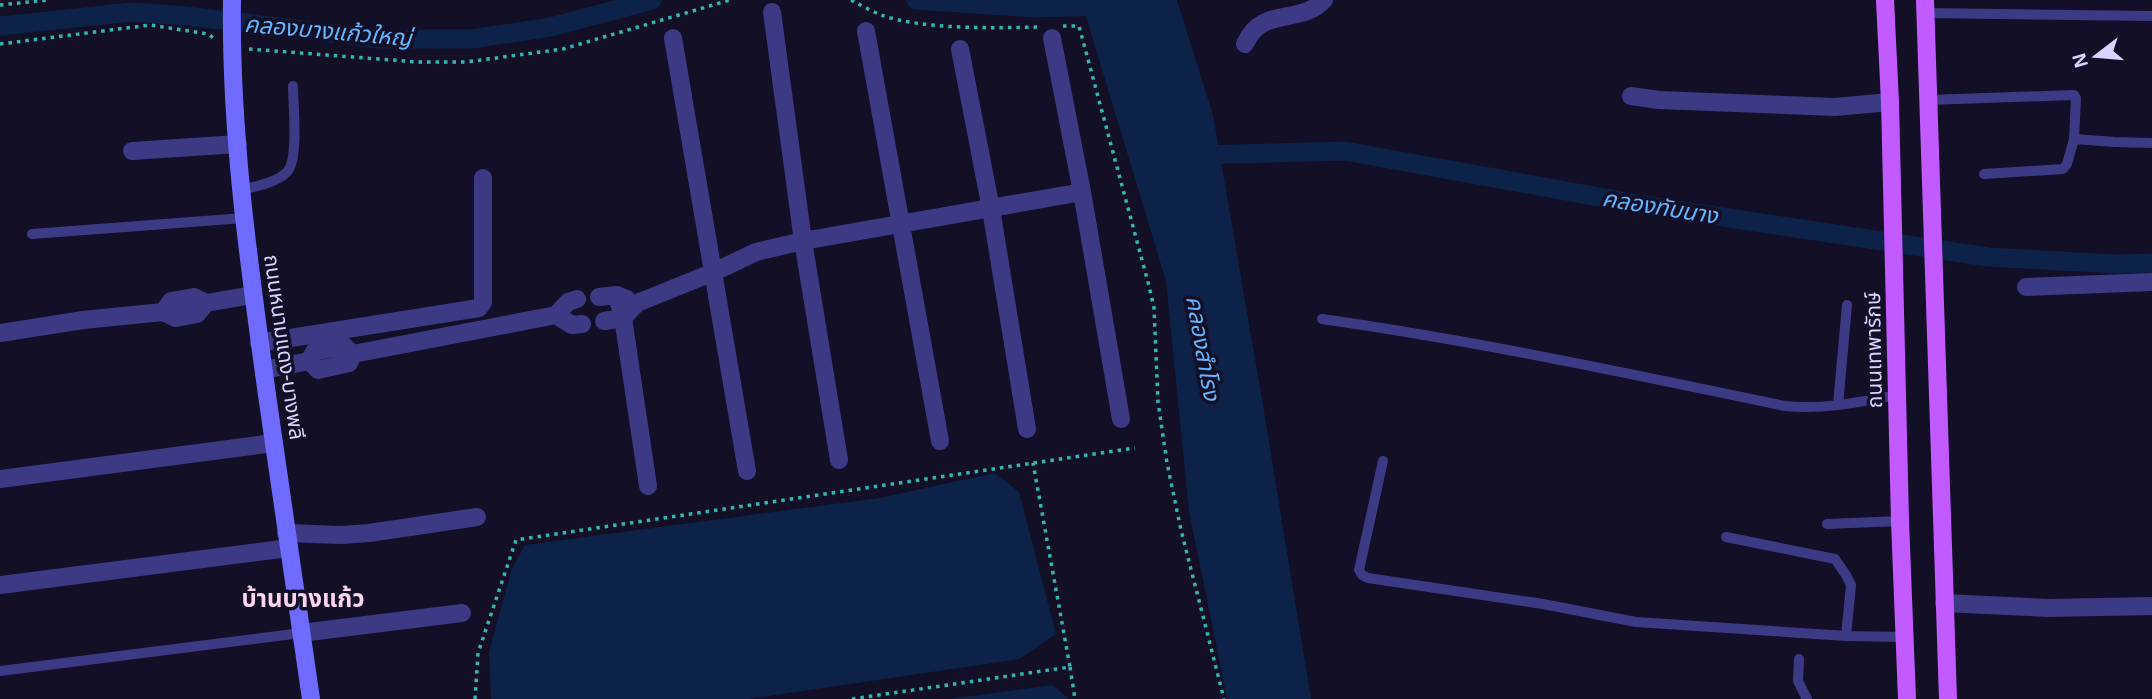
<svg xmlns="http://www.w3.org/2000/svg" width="2152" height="699" viewBox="0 0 2152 699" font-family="Arial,'Noto Sans Thai',sans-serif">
  <rect width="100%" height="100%" fill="#130f26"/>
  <path fill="#0c2248" d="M1081,0H1177L1213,115L1263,405L1311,699H1227L1189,511L1166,281Z
    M995,473L1019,492L1056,634L1019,659L748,699H491L489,652L512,568L525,545L879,498Z
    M1053,685L1069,699H950Z"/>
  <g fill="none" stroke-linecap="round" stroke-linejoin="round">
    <path stroke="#0c2248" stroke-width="19" d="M916,0L1033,8L1107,6
      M0,26L132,12L186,16L380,39H472L551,27L652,0
      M1195,155L1345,151L1649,206L1988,257L2116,264L2152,263"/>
    <path stroke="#2fb8b0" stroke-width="3.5" stroke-dasharray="3.5 5" stroke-linecap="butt" d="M851,0C861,5 871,11 881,15C924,30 995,28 1041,27
      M0,5L48,0
      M1063,26H1079L1149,286L1154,308L1158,402L1167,463L1181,530L1224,699
      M0,44L150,25L208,34L215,39
      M249,49L418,62H466L563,49L730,0
      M1070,667L1075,699
      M475,699L478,653L516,540L1135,448
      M852,699L1070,667L1033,463"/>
    <path stroke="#3d3a85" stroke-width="10" d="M1925,13L2152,16
      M1928,100L2074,95L2076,98L2074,139L2114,142L2152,143
      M1984,174L2063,169L2067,164L2074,139
      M242,190C256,186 276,183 287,172C299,160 293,104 293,86
      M32,234L244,218
      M1322,319C1477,341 1631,374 1785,406C1823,410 1860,402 1897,395
      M1838,405L1847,305
      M1383,461L1359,570L1362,575L1368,578L1543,604L1636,622L1846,636L1906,637
      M1827,524L1900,521
      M1726,537L1835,559L1846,575L1851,585L1846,636
      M1799,659L1798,681L1807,699
      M0,671L301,633"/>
    <path stroke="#3d3a85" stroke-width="18" d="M772,12L803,241L839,460
      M866,31L940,441
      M673,38L747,471
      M1052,38L1082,192L1121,419
      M1245,44C1262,5 1300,26 1324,0
      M960,49L991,209L1027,429
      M1631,96L1659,100L1835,107L1890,102
      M132,151L238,144
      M2026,287L2152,282
      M617,295L623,318L648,486
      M599,297L617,295L627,299
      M163,312L171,301L194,297L206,303L253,295
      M556,315L572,325L582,324
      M604,321L623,318L637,303L714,272L756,252L803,241L1082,192
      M0,333L83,320L163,312L176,318L197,314L206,303
      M259,343L479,308L483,302V178
      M353,354L556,315L568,302L577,299
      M309,361L318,370L349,363L353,354
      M264,370L309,361L314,352L344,346L353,354
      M0,479L274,443
      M286,533L341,535L369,533L477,517
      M0,585L289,548
      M1944,603L2049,608L2152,606
      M301,633L462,613"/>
    <path stroke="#6f6bff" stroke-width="18" d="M232,0C230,132 249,264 267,395C282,496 296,598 311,699"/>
    <path stroke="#c25bff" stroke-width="18" d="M1885,0L1890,102L1900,521L1907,699
      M1925,0L1948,699"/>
  </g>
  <g text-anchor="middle" stroke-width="7" stroke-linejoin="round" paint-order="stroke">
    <g font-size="21" fill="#d9d4ff" stroke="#130f26">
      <text transform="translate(284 347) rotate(82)" y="7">ถนนหนามแดง-บางพลี</text>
      <text transform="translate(1874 350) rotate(-91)" y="7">ถนนเทพารักษ์</text>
    </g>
    <g font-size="23" font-style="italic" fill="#62b6ff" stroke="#130f26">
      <text transform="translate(328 31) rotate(5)" y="8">คลองบางแก้วใหญ่</text>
      <text transform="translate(1660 207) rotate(9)" y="8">คลองทับนาง</text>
      <text transform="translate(1203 348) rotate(80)" y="8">คลองสำโรง</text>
    </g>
    <g font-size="24" font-weight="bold" fill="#ffd6f0" stroke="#130f26">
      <text x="303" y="607">บ้านบางแก้ว</text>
    </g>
  </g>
  <g transform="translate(2096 56) rotate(254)" stroke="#130f26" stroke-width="5" paint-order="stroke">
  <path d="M0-5L12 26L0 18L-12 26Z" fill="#d9d4ff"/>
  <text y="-10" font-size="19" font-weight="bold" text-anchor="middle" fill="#d9d4ff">N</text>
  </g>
</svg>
